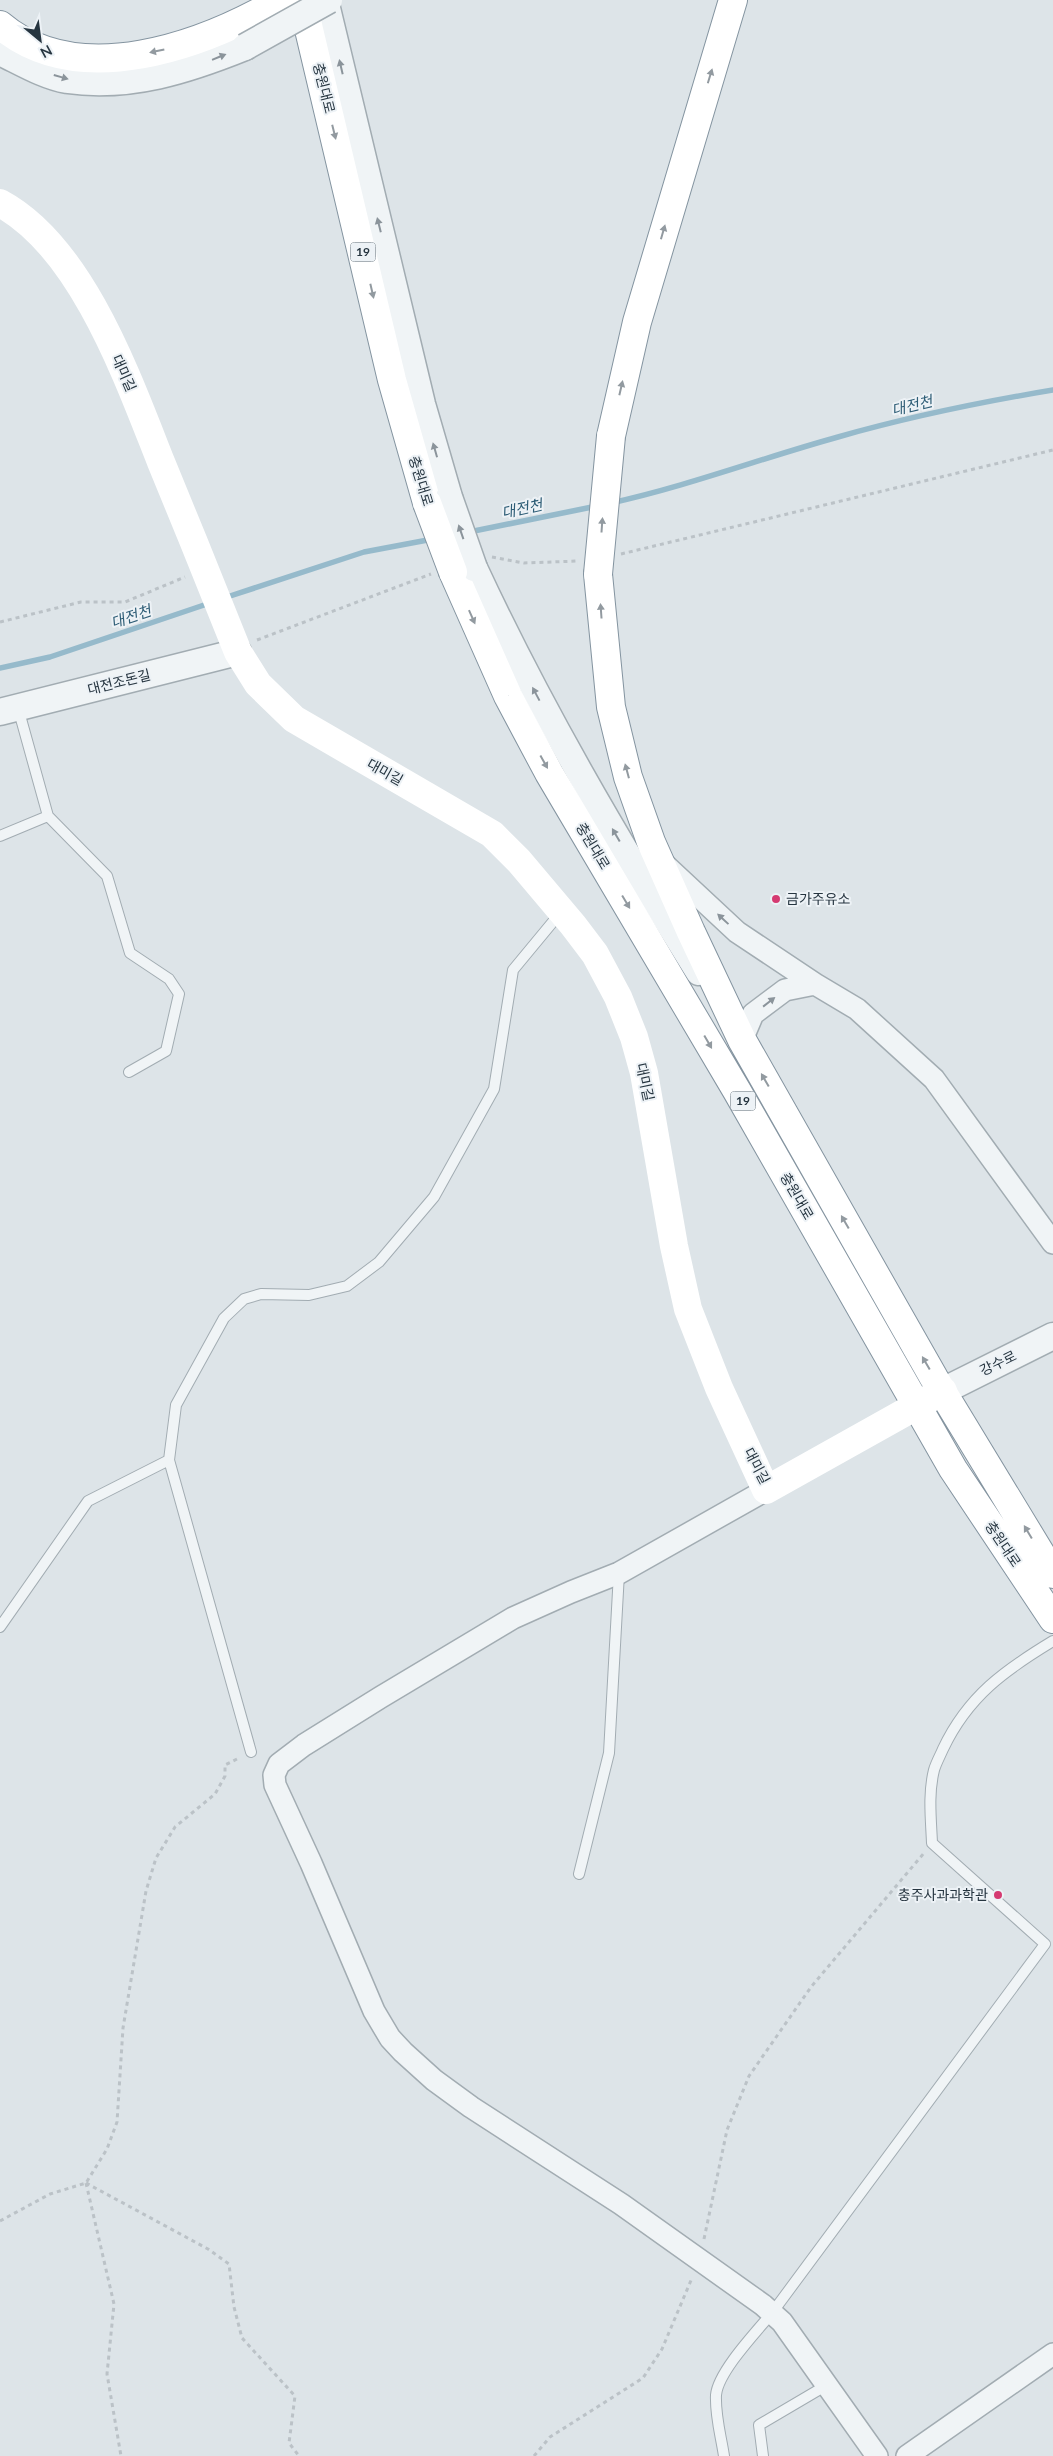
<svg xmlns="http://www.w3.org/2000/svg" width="1053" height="2456" viewBox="0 0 1053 2456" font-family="Lato,'Noto Sans KR',sans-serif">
  <rect width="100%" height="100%" fill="#dde4e8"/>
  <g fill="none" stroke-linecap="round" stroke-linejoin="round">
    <path stroke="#96bacb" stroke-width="5.5" d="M611,503C688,486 762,458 838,437C908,417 981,402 1053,390
      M469,532L597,506
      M224,598L364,552L433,539
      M0,668L50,657L210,603"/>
    <defs>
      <path id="service" d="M18,708L48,816L107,876L130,953L169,979L179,994L166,1051L129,1072
        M0,836L48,816
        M0,1627L88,1501L169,1460
        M251,1752L169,1460L176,1405L224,1318L244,1299L261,1294L309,1295L347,1286L379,1262L434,1197L494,1089L513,970L561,912
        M579,1874L609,1753L619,1573
        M724,2456C721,2436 715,2416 716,2395C718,2372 756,2332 772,2313L1045,1944L932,1843C931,1819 928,1794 934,1770C936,1763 940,1756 943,1749C968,1696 1005,1670 1053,1641
        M763,2456L759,2425L827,2385"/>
      <path id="minor" d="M664,864L737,932L815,984L785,990L753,1014L742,1040
        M815,984L857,1009L934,1079L1053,1243
        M766,1490L619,1573L571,1592L513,1618L381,1697L304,1745L279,1764L274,1775L275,1785L311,1863L374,2011L390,2038L403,2052L434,2080L471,2107L621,2204L763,2305L782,2322L877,2456
        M907,2456L1053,2354"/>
      <path id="tertiary" d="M325,0L422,404L449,497
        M0,52C21,62 44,76 67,80C130,89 188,70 245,47
        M474,568C539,708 617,841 699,972
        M0,712L238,652
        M943,1391L1053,1336"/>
      <path id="trunk" d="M302,0L392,380L427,503
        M0,25C79,92 204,45 281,0
        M611,436L637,322L733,0
        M453,572L508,696L549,773L737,1091L953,1469L1053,1619
        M598,574L611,707L628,777L651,842L691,932L742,1040L934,1378L1053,1574"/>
    </defs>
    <use href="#service" stroke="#a2acb2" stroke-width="12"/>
    <use href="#minor" stroke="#a2acb2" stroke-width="24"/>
    <use href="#tertiary" stroke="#a2acb2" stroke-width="29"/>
    <use href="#trunk" stroke="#8494a0" stroke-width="30"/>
    <path stroke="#bbc2c7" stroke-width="3" stroke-dasharray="4 4" stroke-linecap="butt" d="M621,554L1053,450
      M492,557L524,563L578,561
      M0,622L81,602H125L185,577
      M257,640L431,574
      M86,2183L208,2249L229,2264L234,2307L242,2338L295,2396L289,2443L299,2456
      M86,2183L114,2304L107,2374L121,2456
      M0,2221L50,2194L86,2183L107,2149L117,2122L123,2028L146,1891L156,1858L175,1827L215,1794L225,1776V1765L239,1758
      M704,2239L727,2130L749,2076L811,1987L924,1853
      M534,2456L550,2437L643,2378L662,2349L692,2278"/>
    <use href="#service" stroke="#f0f4f6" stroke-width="10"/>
    <use href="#minor" stroke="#f0f4f6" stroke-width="21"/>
    <use href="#tertiary" stroke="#f0f4f6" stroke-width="26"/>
    <path stroke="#fff" stroke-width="28" d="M0,203C82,247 128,379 161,462C187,525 213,589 238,652L258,684L294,719L492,834L519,861L573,925L595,954L618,997L634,1037L644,1073L674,1246L688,1309L719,1388L766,1490L943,1391"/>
    <use href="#trunk" stroke="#fff" stroke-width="28"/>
    <defs>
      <path id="tertiary-bridge" d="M245,47L329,0
        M449,497L474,568"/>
      <path id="trunk-bridge" d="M427,503L453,572
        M598,574L611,436"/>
    </defs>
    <use href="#tertiary-bridge" stroke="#a2acb2" stroke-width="29" stroke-linecap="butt"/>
    <use href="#trunk-bridge" stroke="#8494a0" stroke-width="30" stroke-linecap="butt"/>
    <use href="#tertiary-bridge" stroke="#f0f4f6" stroke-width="26"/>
    <use href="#trunk-bridge" stroke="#fff" stroke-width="28"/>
  </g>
  <defs><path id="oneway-solid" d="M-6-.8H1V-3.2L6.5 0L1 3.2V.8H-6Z" transform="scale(1.25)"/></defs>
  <g fill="#929aa0">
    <use href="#oneway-solid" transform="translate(157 51) rotate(168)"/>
    <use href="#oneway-solid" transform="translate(710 76) rotate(-73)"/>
    <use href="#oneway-solid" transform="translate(334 132) rotate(76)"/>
    <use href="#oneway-solid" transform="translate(663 232) rotate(-74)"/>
    <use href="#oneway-solid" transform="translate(372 291) rotate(77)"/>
    <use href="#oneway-solid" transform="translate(621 388) rotate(-77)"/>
    <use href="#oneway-solid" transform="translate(602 525) rotate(-86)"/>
    <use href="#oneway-solid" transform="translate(601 611) rotate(-94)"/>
    <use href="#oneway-solid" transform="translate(472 617) rotate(66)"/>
    <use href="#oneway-solid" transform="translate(544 762) rotate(61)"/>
    <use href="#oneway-solid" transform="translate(627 771) rotate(-105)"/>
    <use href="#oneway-solid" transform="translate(626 902) rotate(59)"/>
    <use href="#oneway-solid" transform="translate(708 1042) rotate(60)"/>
    <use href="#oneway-solid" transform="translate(765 1080) rotate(-120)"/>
    <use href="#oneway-solid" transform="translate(845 1222) rotate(-120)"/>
    <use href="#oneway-solid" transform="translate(926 1363) rotate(-120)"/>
    <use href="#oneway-solid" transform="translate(1028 1532) rotate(-121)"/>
  </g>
  <g fill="#8b949b">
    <use href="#oneway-solid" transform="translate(219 57) rotate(-22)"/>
    <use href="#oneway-solid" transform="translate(341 67) rotate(-103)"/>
    <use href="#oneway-solid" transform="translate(61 77) rotate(16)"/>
    <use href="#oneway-solid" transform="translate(379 225) rotate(-104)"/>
    <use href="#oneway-solid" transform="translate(435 450) rotate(-106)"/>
    <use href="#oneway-solid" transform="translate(461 532) rotate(-109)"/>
    <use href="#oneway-solid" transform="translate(536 694) rotate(-118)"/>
    <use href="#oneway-solid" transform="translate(616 835) rotate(-120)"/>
    <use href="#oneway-solid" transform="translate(723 919) rotate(-137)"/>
    <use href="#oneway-solid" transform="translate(769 1002) rotate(-38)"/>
  </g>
  <g fill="#d53a71" stroke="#edf2f6" stroke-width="2">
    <circle cx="776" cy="899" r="5"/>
    <circle cx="998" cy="1895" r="5"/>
  </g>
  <g text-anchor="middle" stroke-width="4" stroke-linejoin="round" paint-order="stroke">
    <g fill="#edf2f6" stroke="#626e77" stroke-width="1">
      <rect x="350.5" y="242.5" width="25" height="19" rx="4"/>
      <rect x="730.5" y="1091.5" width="25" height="19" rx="4"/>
    </g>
    <g font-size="12" font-weight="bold" fill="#263540">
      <text x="363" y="256">19</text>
      <text x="743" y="1105">19</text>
    </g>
    <g font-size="14" fill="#263540" stroke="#edf2f6">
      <text transform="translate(324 88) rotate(76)" y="5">충원대로</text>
      <text transform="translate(124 373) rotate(66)" y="5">대미길</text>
      <text transform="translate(421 481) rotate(73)" y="5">충원대로</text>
      <text transform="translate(119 682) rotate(-14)" y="5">대전조돈길</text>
      <text transform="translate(385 772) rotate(29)" y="5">대미길</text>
      <text transform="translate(593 846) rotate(59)" y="5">충원대로</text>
      <text transform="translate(645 1082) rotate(78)" y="5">대미길</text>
      <text transform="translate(797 1196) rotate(60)" y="5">충원대로</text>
      <text transform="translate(998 1363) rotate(-26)" y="5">강수로</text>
      <text transform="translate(757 1466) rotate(62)" y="5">대미길</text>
      <text transform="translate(1003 1544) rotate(56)" y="5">충원대로</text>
    </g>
    <g font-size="14" fill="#263540" stroke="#edf2f6" text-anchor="start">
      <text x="786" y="904">금가주유소</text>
      <text x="988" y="1900" text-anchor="end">충주사과과학관</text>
    </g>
    <g font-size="15" font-style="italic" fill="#2e5d76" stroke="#edf2f6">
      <text transform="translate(912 406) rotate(-14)" y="5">대전천</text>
      <text transform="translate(522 509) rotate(-12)" y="5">대전천</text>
      <text transform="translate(131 617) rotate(-19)" y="5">대전천</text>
    </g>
  </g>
  <g transform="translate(40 40) rotate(151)" stroke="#edf2f6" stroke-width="4" paint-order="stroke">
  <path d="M0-4L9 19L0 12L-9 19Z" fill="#263540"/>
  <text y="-8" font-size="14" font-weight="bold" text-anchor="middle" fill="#263540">N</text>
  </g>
</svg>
